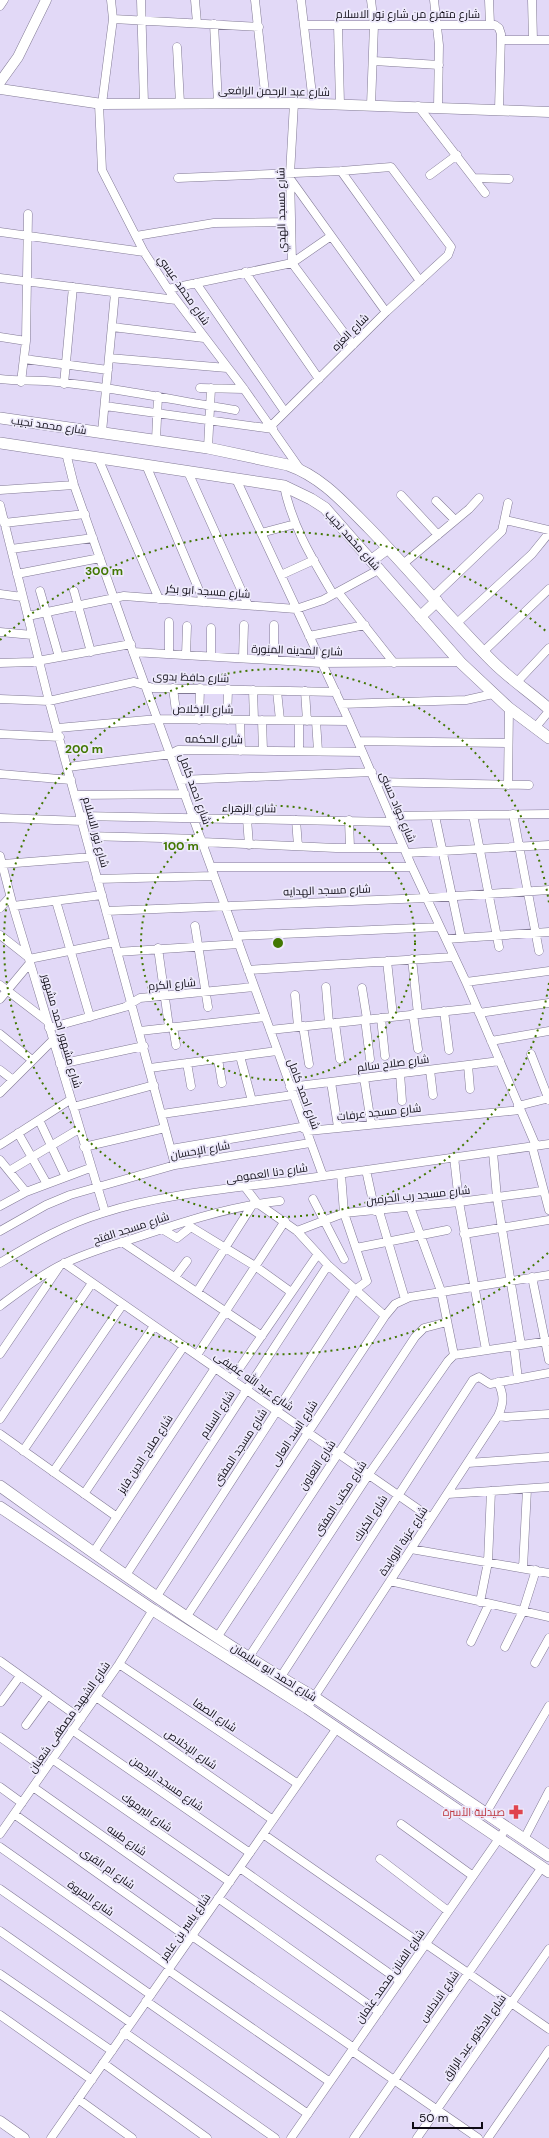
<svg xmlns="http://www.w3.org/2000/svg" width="549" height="2138" viewBox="0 0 549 2138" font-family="'DM Sans',Cairo,sans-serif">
  <rect width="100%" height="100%" fill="#e2d9f7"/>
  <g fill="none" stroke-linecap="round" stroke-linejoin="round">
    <defs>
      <path id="minor" d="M141,0L144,103
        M195,0L197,23
        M255,0L266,102
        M301,0L313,103
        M371,0L374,25L371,105
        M434,0L439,45L438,107
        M489,0L490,24
        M532,0L533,40
        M0,6L4,0
        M113,19L259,27
        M214,24L218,103
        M304,25H495L499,28L501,34L499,109
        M338,25L340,104
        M501,40H549
        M177,47L180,103
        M374,61L439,65
        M294,103L290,174L292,263L353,345
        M99,104L102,170L144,252L168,289L244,389L300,469
        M102,104L113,19L111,0
        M418,106L485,193
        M341,171L420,281
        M430,175L457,155
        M178,178L341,171L391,167L451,247L448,255L386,312L271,426
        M474,178L509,179
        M291,180L386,312
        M0,232L144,252
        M136,236L214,223L291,222
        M245,272L319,379
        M0,278L176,300
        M196,283L285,412
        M168,289L292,263L331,236
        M112,327L204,338
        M0,337L26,341
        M109,358L227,368
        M24,359L108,370
        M0,379C15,381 30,380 45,381C109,386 172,400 235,410
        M21,382L26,341L28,214
        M64,384L73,287
        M200,388L244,389
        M105,406L273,429
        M102,432L115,293
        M156,440L158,396
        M208,448L211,388
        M66,453L74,485L133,652L323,1176
        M98,458L159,599
        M146,465L204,602
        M188,472L248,605
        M236,479L349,721L412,867L466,982L536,1146
        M284,486C292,526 313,560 333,594
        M0,490L74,485
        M401,495L438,535
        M436,501L455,520
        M0,505L49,701L175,1165
        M505,520L549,530
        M4,523L85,514
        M261,533L295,524
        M11,549L93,538
        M403,564L469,509L479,498
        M17,574L100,558
        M281,575L314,560
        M40,591L59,657
        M74,591L91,652
        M338,592L394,663
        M0,594L22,597
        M433,597L502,531L508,503
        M28,616L124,596L296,609L323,600L380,569
        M169,622V654
        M457,623L532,554L549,533
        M211,628V656
        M0,632L32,635
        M309,636L365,625
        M484,651L549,589
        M133,652L321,663L460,662
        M186,655L187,626
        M243,658L244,625
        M274,660V625
        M0,663L32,662L131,644
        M517,682L549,648
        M173,688L177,719
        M253,690L254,720
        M277,691L280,720
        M305,691L307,721
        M0,699L49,701L134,682L153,688L336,692
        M341,704L466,700L493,694
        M199,720L200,688
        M227,720L228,689
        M240,720L241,751
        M262,720L263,751
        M299,721V751
        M316,721L318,751
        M58,728L158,719L349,721
        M535,728L549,711
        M0,734L60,737
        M358,741L507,743
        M68,767L171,754L178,750L362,752
        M0,774L71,780
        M180,780L372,772
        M376,782L529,785
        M508,785L509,708
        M75,795L185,794
        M513,814L539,951
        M473,815L499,947
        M81,816L392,822
        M390,816L549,814
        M435,816L461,938
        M0,818L82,821
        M247,819L249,845
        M296,820L298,846
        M349,820L350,848
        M86,836L201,839
        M202,842L336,848H403
        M406,853L549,845
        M0,856L13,906L105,1212
        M0,867L3,864L92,857
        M211,867H412
        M97,879L214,876
        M56,901L90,1017
        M13,906L102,895
        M0,908L10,897
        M106,911L426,898L549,890
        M195,926L208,1007
        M0,935L28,957
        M236,936L440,927
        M446,939L549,932
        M158,948L169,1027
        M117,952L239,944
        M29,959L114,942
        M412,959L418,1014
        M387,961L393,1016
        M248,970L454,957
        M466,982L549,971
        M0,985L47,1021
        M326,987L329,1023
        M362,988L367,1019
        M295,995L298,1026
        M0,999L30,963
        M444,1011L449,1050
        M479,1013L549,1003
        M413,1014L418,1049
        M381,1018L385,1056
        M365,1019L370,1059
        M335,1023L340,1059
        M303,1026L309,1064
        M173,1027L176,1045
        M49,1028L125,1007L140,998L254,987
        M270,1030L476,1008
        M140,1031L265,1017
        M0,1034L32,1060
        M491,1041L549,1031
        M531,1054L549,1100
        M240,1056L252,1101
        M218,1059L222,1083
        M187,1063L191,1086
        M60,1064L144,1046
        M468,1065L470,1089
        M150,1068L277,1051
        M0,1070L13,1080
        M430,1070L433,1095
        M400,1073L402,1101
        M364,1078L371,1123
        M331,1082L338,1127
        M290,1087L500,1061
        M0,1093L53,1040
        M518,1106L549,1098
        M73,1107L154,1085
        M162,1114L293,1095
        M39,1120L66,1177
        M18,1133L47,1184
        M0,1145L70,1100
        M532,1146L549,1210
        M84,1147L165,1128
        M171,1149L301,1127L308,1131L520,1110
        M493,1152L497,1198L521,1345
        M454,1157L459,1202L486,1350
        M0,1160L26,1192
        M366,1170L375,1211
        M9,1171L79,1129
        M245,1187L257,1203L297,1231L328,1265L385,1316
        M313,1199L344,1259
        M0,1206L26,1192L90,1168
        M410,1207L441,1291L454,1355
        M379,1211L405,1299
        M162,1229L177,1238L191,1227L255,1266L291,1292
        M0,1231L46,1205L70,1195L175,1165L310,1143
        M297,1231L344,1213L459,1202L543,1191
        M464,1234L549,1220
        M122,1242L262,1336
        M356,1248L447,1230
        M0,1263C33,1243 66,1224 103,1213C163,1193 240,1188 303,1179C385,1168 467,1156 549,1144
        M64,1263L431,1518
        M175,1277L187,1261
        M532,1277L549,1360
        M197,1292L253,1204
        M0,1306C20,1291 39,1276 61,1265C85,1253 110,1246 135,1238C183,1222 231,1206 280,1201
        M514,1346L518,1379
        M0,1354L59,1267
        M197,1355L285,1221
        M454,1355L549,1341
        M232,1379L318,1254
        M498,1416L506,1417L549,1414
        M0,1419L92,1283
        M0,1434L117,1517
        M23,1451L123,1304
        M468,1463L549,1457
        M53,1472L154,1326
        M84,1494L184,1346
        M448,1494L549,1487
        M411,1549L549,1573
        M93,1553L215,1368
        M523,1568L527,1489
        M126,1575L328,1265
        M390,1581L549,1617
        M157,1596L355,1290L367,1281L344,1213L341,1174
        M480,1602L488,1562L491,1491
        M187,1616L385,1316L395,1304L410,1297L549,1275
        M218,1636L415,1337L424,1328L447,1322
        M471,1642L489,1604
        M505,1647L523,1611L536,1570
        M249,1657L369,1474L448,1361L454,1355
        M0,1661L81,1719
        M535,1663L549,1638
        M119,1664L298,1784
        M280,1678L473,1380L479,1377L490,1384L549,1373
        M96,1697L273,1820
        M1,1702L20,1676
        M307,1708L498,1416C504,1403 504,1395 498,1382
        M26,1725L48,1695
        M72,1730L250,1853
        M0,1737L45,1769
        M52,1759L230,1882
        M0,1787L22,1803
        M33,1787L209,1911
        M486,1813L549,1706
        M14,1814L190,1939
        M401,1824L473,1876
        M0,1834L119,1664L153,1610
        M263,1834L424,1946
        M524,1839L549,1791
        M0,1847L170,1967
        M380,1859L448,1911
        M240,1868L400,1981
        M0,1889L151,1995
        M218,1898L379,2012
        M0,1931L131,2023
        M192,1936L354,2048
        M426,1944L549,2029
        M168,1970L330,2082
        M0,1974L112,2051
        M146,2001L308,2114
        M0,2015L92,2080
        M124,2032L275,2138
        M352,2051L478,2138
        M103,2063L207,2138
        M78,2099L132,2138
        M51,2138L337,1728
        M291,2138L507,1827
        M354,2138L542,1867
        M417,2138L549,1949
        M488,2138L549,2050"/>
      <path id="tertiary" d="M0,82L18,57L46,0
        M0,89L102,104L294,103L549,112
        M0,2121L24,2138"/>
      <path id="secondary" d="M0,418L208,448L288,465C322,477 344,503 369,528C411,571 450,619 493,662C510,679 531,693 549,709
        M0,443L284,486L311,499L325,508L460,662L509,708L549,738
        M372,560L388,548
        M420,617L437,601
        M0,1486C102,1559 205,1634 314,1697L549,1856
        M0,1507L153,1610L307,1708L549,1872"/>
    </defs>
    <use href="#minor" stroke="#827a95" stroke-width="9"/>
    <use href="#tertiary" stroke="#827a95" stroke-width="11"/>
    <use href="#secondary" stroke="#827a95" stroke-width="12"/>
    <use href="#minor" stroke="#fff" stroke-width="8"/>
    <use href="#tertiary" stroke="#fff" stroke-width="10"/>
    <use href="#secondary" stroke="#fff" stroke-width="11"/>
  </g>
  <g fill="none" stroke="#427702" stroke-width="2" stroke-dasharray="2 4">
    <circle cx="278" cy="943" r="137"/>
    <path d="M549 983A274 274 0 1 1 549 903"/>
    <path d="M548 1253A411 411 0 0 1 0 1246M0 640A411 411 0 0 1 548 633"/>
  </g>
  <defs>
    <symbol id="pharmacy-bare" viewBox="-9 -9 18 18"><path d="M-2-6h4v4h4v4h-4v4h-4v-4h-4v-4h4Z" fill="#e0444e" stroke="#ede9fb" stroke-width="2.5" paint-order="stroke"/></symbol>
  </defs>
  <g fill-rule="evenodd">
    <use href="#pharmacy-bare" x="506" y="1802" width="20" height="20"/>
  </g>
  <g text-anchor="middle" stroke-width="3.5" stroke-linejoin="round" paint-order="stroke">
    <g font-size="11" fill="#0e0b15" stroke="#ede9fb">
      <text x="408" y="18">شارع متفرع من شارع نور الاسلام</text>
      <text transform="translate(274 91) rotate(1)" y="4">شارع عبد الرحمن الرافعى</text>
      <text transform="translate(281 210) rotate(-91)" y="4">شارع مسجد الهدي</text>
      <text transform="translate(184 290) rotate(55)" y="4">شارع محمد عيسي</text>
      <text transform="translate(350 332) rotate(-45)" y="4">شارع العزه</text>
      <text transform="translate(49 425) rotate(8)" y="4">شارع محمد نجيب</text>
      <text transform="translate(353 540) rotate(48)" y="4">شارع محمد نجيب</text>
      <text transform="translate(208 591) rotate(4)" y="4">شارع مسجد ابو بكر</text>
      <text transform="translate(297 650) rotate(2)" y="4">شارع المدينه المنورة</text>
      <text transform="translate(191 677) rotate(2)" y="4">شارع حافظ بدوى</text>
      <text transform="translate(203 709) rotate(1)" y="4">شارع الإخلاص</text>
      <text transform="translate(214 739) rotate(1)" y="4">شارع الحكمه</text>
      <text transform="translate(195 789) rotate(70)" y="4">شارع احمد كامل</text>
      <text transform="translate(398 807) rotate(67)" y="4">شارع جواد حسنى</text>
      <text transform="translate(249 808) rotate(1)" y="4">شارع الزهراء</text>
      <text transform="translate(96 832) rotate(75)" y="4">شارع نور الاسلام</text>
      <text transform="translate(327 890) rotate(-2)" y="4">شارع مسجد الهدايه</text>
      <text transform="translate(172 984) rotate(-5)" y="4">شارع الكرم</text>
      <text transform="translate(62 1031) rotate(74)" y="4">شارع مشهور احمد مشهور</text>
      <text transform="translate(393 1063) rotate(-7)" y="4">شارع صلاح سالم</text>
      <text transform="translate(304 1094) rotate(70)" y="4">شارع احمد كامل</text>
      <text transform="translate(379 1112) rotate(-6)" y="4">شارع مسجد عرفات</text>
      <text transform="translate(200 1150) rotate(-10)" y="4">شارع الإحسان</text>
      <text transform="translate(267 1173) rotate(-8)" y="4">شارع دنا العمومى</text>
      <text transform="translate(418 1195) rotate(-6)" y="4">شارع مسجد رب الحرمين</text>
      <text transform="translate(131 1228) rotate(-18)" y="4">شارع مسجد الفتح</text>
      <text transform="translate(254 1381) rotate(35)" y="4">شارع عبد الله عفيفى</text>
      <text transform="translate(217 1414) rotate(-57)" y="4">شارع السلام</text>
      <text transform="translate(294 1433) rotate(-57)" y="4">شارع السد العالى</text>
      <text transform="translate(240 1447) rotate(-57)" y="4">شارع مسجد المفتى</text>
      <text transform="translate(145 1454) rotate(-57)" y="4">شارع صلاح الدين فايز</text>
      <text transform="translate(317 1465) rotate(-57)" y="4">شارع التعاون</text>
      <text transform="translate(340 1498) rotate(-57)" y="4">شارع مكتب المفتى</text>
      <text transform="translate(370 1518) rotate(-57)" y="4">شارع الكرنك</text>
      <text transform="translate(403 1541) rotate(-57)" y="4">شارع عزبة الزوايدة</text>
      <text transform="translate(274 1672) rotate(32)" y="4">شارع احمد ابو سليمان</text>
      <text transform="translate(215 1715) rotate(34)" y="4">شارع الصفا</text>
      <text transform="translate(69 1717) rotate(-55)" y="4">شارع الشهيد مصطفى شعبان</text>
      <text transform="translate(191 1749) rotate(35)" y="4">شارع الإخلاص</text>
      <text transform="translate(167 1783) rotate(35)" y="4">شارع مسجد الرحمن</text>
      <text transform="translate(147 1812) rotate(35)" y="4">شارع اليرموك</text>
      <text transform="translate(127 1840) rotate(35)" y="4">شارع طيبه</text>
      <text transform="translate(108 1868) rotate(35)" y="4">شارع ام القرى</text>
      <text transform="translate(91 1898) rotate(35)" y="4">شارع المروة</text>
      <text transform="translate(185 1927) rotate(-55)" y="4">شارع ياسر بن عامر</text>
      <text transform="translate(390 1976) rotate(-55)" y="4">شارع الفنان محمد عثمان</text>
      <text transform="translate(439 1996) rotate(-55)" y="4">شارع الاندلس</text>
      <text transform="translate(474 2037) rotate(-55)" y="4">شارع الدكتور عبد الرازق</text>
    </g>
    <g font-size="11" fill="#be3a42" stroke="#ede9fb" text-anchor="end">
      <text x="505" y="1816">صيدلية الأسرة</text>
    </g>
  </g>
  <circle cx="278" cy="943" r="6" fill="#427702" stroke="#ede9fb" stroke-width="2"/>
  <g font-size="12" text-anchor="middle" font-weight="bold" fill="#427702" stroke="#ede9fb" stroke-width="3.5" stroke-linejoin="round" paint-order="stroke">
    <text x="104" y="575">300 m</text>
    <text x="84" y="753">200 m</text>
    <text x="181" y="850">100 m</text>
  </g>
  <path d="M413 2122v6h69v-6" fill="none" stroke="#0e0b15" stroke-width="2"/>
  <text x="419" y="2122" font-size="12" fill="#0e0b15" stroke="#ede9fb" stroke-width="3" paint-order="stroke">50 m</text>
</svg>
